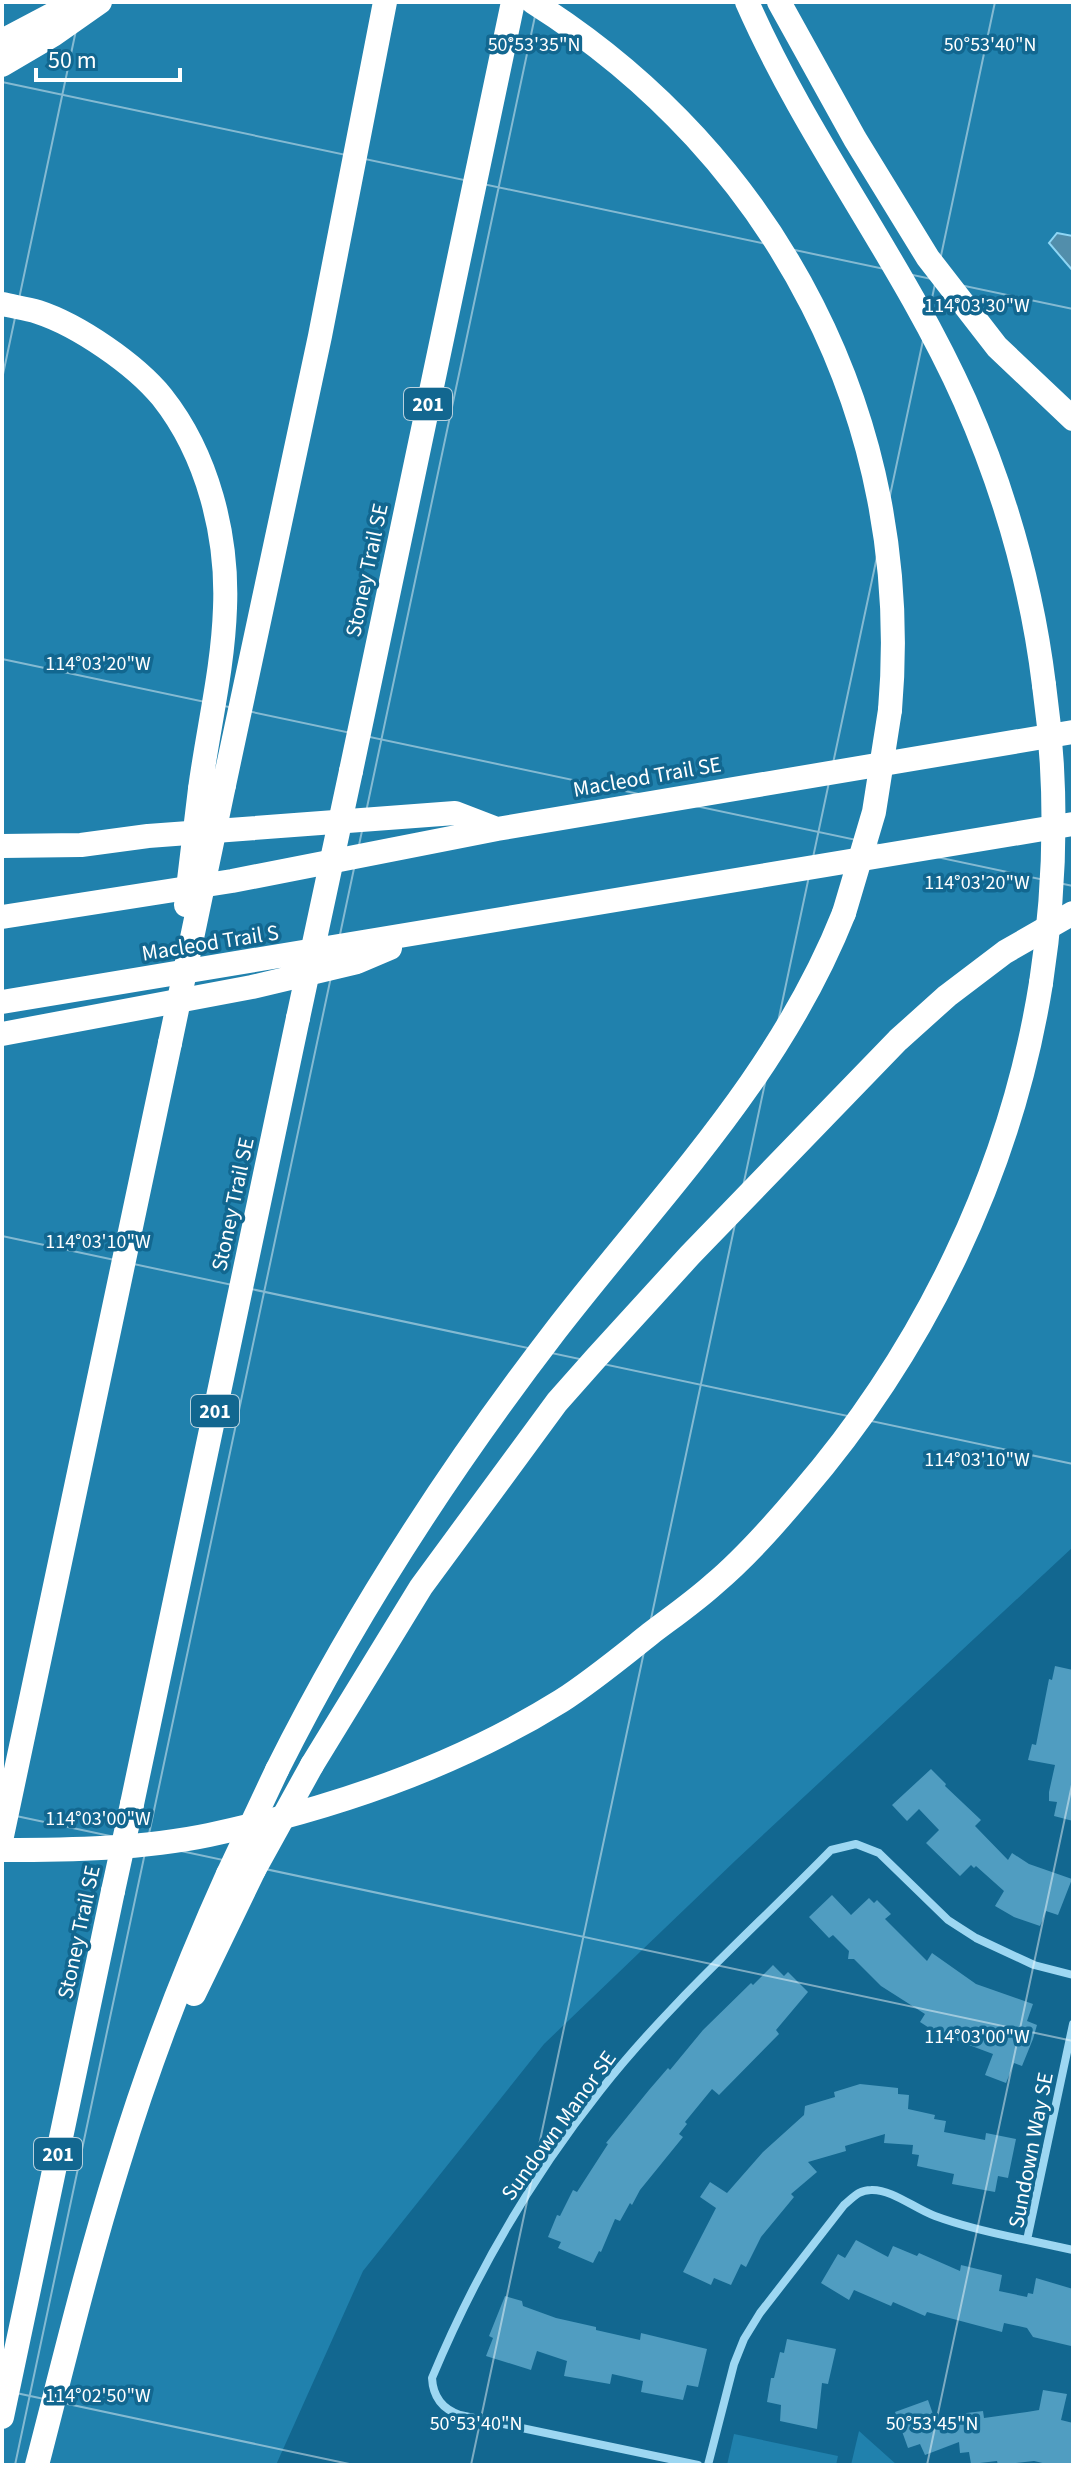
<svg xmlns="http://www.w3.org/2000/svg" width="1075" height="2467" viewBox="0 0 1075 2467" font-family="'Source Sans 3',sans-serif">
  <rect width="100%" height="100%" fill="#126790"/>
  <path fill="#2081ad" d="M2,2H1073V1547L736,1860L544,2044L363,2271L276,2465H2Z
    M859,2431L897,2465H851Z
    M734,2434L838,2456L836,2465H727Z"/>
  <path fill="#528eab" stroke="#8ed6f5" stroke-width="2" d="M1057,233L1073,236V271L1049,243Z"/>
  <path fill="#509dc1" d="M1055,1666L1073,1670V1821L1054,1816L1057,1802L1049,1801V1792L1055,1765L1028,1760L1032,1744L1036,1745L1049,1679L1052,1680Z
    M931,1769L946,1784L945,1786L981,1820L975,1826L1008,1860L1012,1853L1029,1864L1072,1879L1058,1915L1046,1911L1040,1926L1014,1917L995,1906L1004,1891L976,1866L974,1868L971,1865L960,1876L926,1843L939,1830L919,1809L907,1821L892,1805Z
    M832,1895L851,1915L869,1898L874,1903L877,1900L891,1914L885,1919L927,1961L932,1953L976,1984L1033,2004L1027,2021L1037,2025L1033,2039L1022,2066L1014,2063L1006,2083L985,2075L993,2054L937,2033L920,2022L925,2014L881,1986L854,1959H848L849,1951L833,1935L829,1938L809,1917Z
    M773,1965L784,1976L788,1972L808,1992L776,2030L779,2034L719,2095L712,2089L685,2122L687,2124L679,2134L683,2137L640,2190L632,2205L630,2203L620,2221L615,2219L601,2252L599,2251L593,2263L558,2248L561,2242L548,2237L557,2215L560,2216L573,2190L577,2192L608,2144L606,2143L649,2090L668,2068L670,2070L703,2030L751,1983L753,1985Z
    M860,2084L898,2088V2094L909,2095L908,2109L935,2115L934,2119L946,2121L944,2132L985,2140L986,2133L1016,2139L1008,2178L998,2176L995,2192L952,2184L954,2174L917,2166L919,2155L912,2154L913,2145L884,2143L885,2134L845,2146L846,2151L808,2162L817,2172L791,2194L794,2197L761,2237L746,2267L741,2264L731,2285L714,2278L711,2285L683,2272L716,2208L700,2197L710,2182L727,2193L763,2152L804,2115L805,2106L835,2097L834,2092Z
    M856,2240L888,2257L893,2246L917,2256L919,2253L960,2271L961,2265L1002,2275L999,2291L1027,2297L1028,2293L1033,2294L1036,2278L1073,2289L1071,2346L1033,2337L1027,2328L1004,2323L1002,2332L927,2312L925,2316L893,2302L891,2306L854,2290L849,2300L821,2283L838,2254L845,2258Z
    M505,2296L522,2301L523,2306L556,2318L596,2327V2330L640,2340L641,2333L707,2349L698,2387L687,2385L683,2400L641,2392L643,2381L612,2374L610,2384L564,2376L567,2361L537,2351L531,2370L486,2356L493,2338L489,2336Z
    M787,2339L836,2349L828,2384L822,2383L817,2429L780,2421L781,2405L767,2402L771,2378H774L780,2352L784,2353Z
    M1043,2390L1067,2394L1061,2420L1073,2423V2465H1051L1034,2461L998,2465L997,2461L971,2464L969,2452L960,2453L959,2442L925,2455L920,2444L908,2448L895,2412L928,2400L934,2417L983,2411L984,2418L1027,2412L1039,2410Z"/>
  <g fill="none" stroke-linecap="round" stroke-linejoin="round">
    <path stroke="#9dd7f2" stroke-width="8" d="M1073,2024L1027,2240L1073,2250
      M698,2465L460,2415C442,2409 433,2397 432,2378C475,2275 531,2178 600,2091C669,2003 754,1929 831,1850L856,1844L879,1853L948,1920L976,1938L1034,1965L1073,1975
      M708,2465L734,2364L744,2339L760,2313L844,2205C853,2198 858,2190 871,2190C892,2189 915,2209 935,2216C965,2227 996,2234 1027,2240"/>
    <path stroke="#fff" stroke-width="24" d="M533,2C777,156 915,421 890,710
      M747,2C808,141 903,262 965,401C1005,492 1032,587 1044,685
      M779,2L855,139L928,258L997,347L1073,419
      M2,41L76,2
      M2,65L53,35L100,2
      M2,304C14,307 26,308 38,312C78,325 135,364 162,397C208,455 228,536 225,608C223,669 208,729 200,789
      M351,771L513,2
      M224,785L320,336L385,2
      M2,846L81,845L148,836L455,813L494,828
      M2,917L232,881L497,829L1073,732
      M2,1002L1073,824
      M2,1034L252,987L357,962L390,948
      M312,1765L421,1587L557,1402L596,1358L690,1255L898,1040L947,996L1005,952L1073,913
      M277,1770C355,1614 450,1468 556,1330C662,1193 779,1077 844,913
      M132,1804L298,1018
      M2,1836L170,1043
      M2,1850C70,1850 142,1849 209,1835C331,1809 455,1767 561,1701C592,1681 621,1657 650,1634C671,1618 694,1602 714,1584C746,1557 774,1525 801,1493C925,1349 1011,1171 1041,983
      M194,1994L254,1870
      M2,2417L113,1891
      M37,2465C63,2365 87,2264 118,2165C148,2066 185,1969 228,1874"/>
    <path stroke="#fff" stroke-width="24" d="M186,905L200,789
      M844,913L874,812L890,710
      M1041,983C1056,885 1058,784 1044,685
      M298,1018L351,771
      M170,1043L224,785
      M254,1870L312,1765
      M228,1874L277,1770
      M113,1891L132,1804"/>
  </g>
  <path fill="none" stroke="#fff" stroke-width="2" stroke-opacity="0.45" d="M2,82L1073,309M2,379L82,2M2,659L1073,886M2,1236L1073,1464M2,1813L1073,2041M2,2390L354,2465M15,2465L538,2M471,2465L995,2M927,2465L1073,1780"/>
  <g text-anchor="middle" stroke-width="7" stroke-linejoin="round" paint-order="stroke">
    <g fill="#126790" stroke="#b8d1de" stroke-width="2">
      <rect x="404" y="388" width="48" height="32" rx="6"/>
      <rect x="191" y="1395" width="48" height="32" rx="6"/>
      <rect x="34" y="2138" width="48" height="32" rx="6"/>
    </g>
    <g font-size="20" font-weight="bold" fill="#fff">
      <text x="428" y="411">201</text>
      <text x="215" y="1418">201</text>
      <text x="58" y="2161">201</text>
    </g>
    <g font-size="22" fill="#fff" stroke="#126790">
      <text transform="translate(366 570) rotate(-78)" y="8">Stoney Trail SE</text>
      <text transform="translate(647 776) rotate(-10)" y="8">Macleod Trail SE</text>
      <text transform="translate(210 942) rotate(-9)" y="8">Macleod Trail S</text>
      <text transform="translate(232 1204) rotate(-78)" y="8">Stoney Trail SE</text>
      <text transform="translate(78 1932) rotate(-78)" y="8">Stoney Trail SE</text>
      <text transform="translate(558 2125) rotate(-54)" y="8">Sundown Manor SE</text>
      <text transform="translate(1030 2150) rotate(-79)" y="8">Sundown Way SE</text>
    </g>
  </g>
  <g font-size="20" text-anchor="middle" fill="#fff" stroke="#126790" stroke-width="7" stroke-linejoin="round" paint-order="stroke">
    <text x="534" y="51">50°53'35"N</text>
    <text x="990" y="51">50°53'40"N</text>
    <text x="977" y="312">114°03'30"W</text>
    <text x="98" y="670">114°03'20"W</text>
    <text x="977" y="889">114°03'20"W</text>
    <text x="98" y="1248">114°03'10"W</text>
    <text x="977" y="1466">114°03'10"W</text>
    <text x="98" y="1825">114°03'00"W</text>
    <text x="977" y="2043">114°03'00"W</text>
    <text x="98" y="2402">114°02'50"W</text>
    <text x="476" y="2430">50°53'40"N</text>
    <text x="932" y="2430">50°53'45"N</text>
  </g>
  <rect width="1075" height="2467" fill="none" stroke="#ffffff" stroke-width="8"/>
  <path d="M36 68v12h144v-12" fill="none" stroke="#ffffff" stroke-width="4"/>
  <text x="48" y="68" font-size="24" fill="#ffffff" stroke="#126790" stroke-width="6" paint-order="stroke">50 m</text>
</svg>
